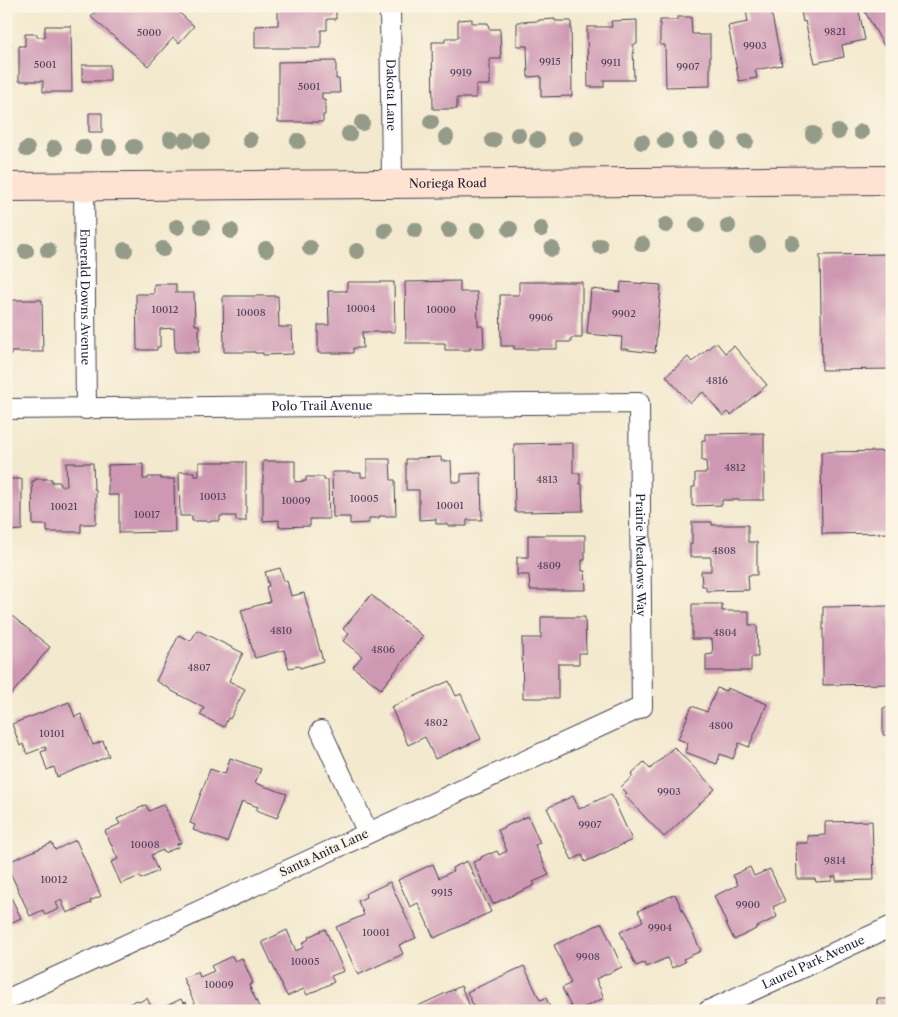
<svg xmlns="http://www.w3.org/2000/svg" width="898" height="1017" viewBox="0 0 898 1017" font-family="'Libre Caslon Text',serif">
  <rect width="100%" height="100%" fill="#fcf5e5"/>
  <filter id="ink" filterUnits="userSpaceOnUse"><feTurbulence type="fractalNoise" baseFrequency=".02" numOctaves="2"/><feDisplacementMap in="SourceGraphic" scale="10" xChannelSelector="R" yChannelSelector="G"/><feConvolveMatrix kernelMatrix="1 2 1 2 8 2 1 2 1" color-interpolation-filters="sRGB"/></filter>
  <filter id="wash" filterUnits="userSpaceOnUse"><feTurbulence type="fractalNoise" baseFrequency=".0096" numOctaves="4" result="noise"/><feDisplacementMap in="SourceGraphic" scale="20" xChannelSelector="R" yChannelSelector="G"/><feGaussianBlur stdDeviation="1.12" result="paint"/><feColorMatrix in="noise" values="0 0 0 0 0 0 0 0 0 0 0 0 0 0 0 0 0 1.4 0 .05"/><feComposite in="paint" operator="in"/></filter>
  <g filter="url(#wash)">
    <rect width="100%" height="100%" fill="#f3e9ce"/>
    <g id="blocks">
      <path fill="#ce97b2" d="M100,6H172L194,26L179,43L173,38L148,66L91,17Z
        M278,6H336V19H327V30H321V48H255V26L278,25Z
        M767,6H770L782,65L755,70L757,78L739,81L728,26L748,22L746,10Z
        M800,6H858L865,40L842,45L844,57L815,63L805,21L803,22Z
        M871,6H892V42L884,46L864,10Z
        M677,17H691L692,34H698V35H710V86L666,87L665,45H660V20H677Z
        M472,19V23H488L489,29H500L501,59H490V85H476V98H457V109H433L432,42H445V38H458V20Z
        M555,19V21H571L572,96L541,97V76L528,77L527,46H517V22L539,21V20Z
        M637,20V44L633,45L634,80H604V87H588L587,27H612L611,21Z
        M45,26H71L72,92H43V81H19V46H25V34H37V37H45Z
        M6,39L12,44L6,51Z
        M336,61V79H339L340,93H322V100H325V115H323V122H278V62Z
        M82,65H110V81H82Z
        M89,113H102V132H89Z
        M892,254V369L822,370L820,255Z
        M6,272H8L9,291H6Z
        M460,281V292H477L478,326H483L484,348H470V350H445V343H406L405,282Z
        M347,282H394L395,332H362L363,348H353V353H318V325H329L328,291H347Z
        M519,282H582V338H571V342H557V349H514V346H501L500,295H519Z
        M621,282L661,285L655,353L628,350V349H621L622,337L587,334L591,289L620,292Z
        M154,284H176V293H194L195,325H199V352H175L174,328L160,329V347H157V350H137L136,294H154Z
        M223,296H278L279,327H292L293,354L263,355V353H255V352H224Z
        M6,300H42L43,352H11V355H6Z
        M716,342L725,353L734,346L767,385L731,415L728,412L723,416L703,392L690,403L666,376L688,357L692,362Z
        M764,433V500H722V505L692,506V487H695V473H707L706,461H702V440H705V434Z
        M573,443V473H580V484H582L583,511L515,512L514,444Z
        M892,451V533L822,534L821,452Z
        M441,457V461H451L452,482H461V474L481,473L482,520H467V526H448V524H436V519L419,520V490H406V459H417V458Z
        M367,459H390L391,480H395L396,516H379V518H369V523L350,524V517H333L332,472H353V473H361V477H367Z
        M263,461H295V482L306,481V477H324V480H328L329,519H310V526L279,527V520L263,521Z
        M199,462H246V521H236V516H220V521H192V516H180L179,472H194V476H199Z
        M66,463H93L94,489H96V524H81V532H47V525H33L32,481H35V479H52V482H60V486H67Z
        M143,464V479H148V477H161V479H174L175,532L119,533V495H108V465Z
        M6,479H22V530L6,531Z
        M692,522H712V525H748V542H757V575H748L749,590L706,591V586H702L701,571H711V557H690V544H692Z
        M528,535H585V560H582V571H585L586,590H530L529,575H517V557H528Z
        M280,568L284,581H287L291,596L304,593L323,661L300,668L299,666L289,668L284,650L255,658L241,610L270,602L266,587L269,586L265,572Z
        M371,595L423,636L381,689L353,667L362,656L343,641L349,634L343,629Z
        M692,604H722V611H749V625H757L758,657H751V671H706V655L713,654L712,639H692Z
        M890,606L891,684L823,685V607Z
        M6,611L50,647L6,701Z
        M541,617H585L586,653H579V664H558V698H523L522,638H541Z
        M197,630L243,653L229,681L245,689L230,719L228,718L224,727L200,715L204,708L170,690V689L156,681L179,635L191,641Z
        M449,681L456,696L461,694L481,739L435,759L425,737L408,745L391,707Z
        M717,688L726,691L727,688L767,704L749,747L739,743L733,759L720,754L717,764L685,752L688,743L678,739L692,706L707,712Z
        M69,702L75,717L81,714L93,745L103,741L109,756L57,777L54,767L47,770L41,752L46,750L45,747L27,754L23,744L20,746L12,724Z
        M883,708H892V735H883Z
        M674,747L715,789L664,837L624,795L627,793L621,787L633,776L631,774L644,762L650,769Z
        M230,758L261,769L255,783L287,794L277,818L256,810L258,807L242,801L227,842L193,830L195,825L190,823L210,769L225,774Z
        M611,794L632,840L585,862L582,855L572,860L547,808L573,796L579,809Z
        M164,804L181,843L177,844L178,847L164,853L163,850L151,855L158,871L141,879L140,876L121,884L111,862L118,859L105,831L120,824L117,819L146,805L149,811Z
        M528,816L540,843L535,845L549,875L533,882L535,885L493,904L473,862L481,859V857L490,853V854L497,851L499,855L507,851L498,830Z
        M872,821L874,880L836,881V877H832V881L816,882L815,879H797L796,843H808V836L825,835V822Z
        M76,840L101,896L90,901L91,903L67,913L61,900L56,903L59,909L45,915L43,910L30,916L6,863L52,843L55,850Z
        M467,861L491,912L434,938L418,903L410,907L398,880L433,864L439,878L453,871L452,868Z
        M750,867L754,876L770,869L785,901L773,907L777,917L755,928L756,929L734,940L714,896L738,885L733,875Z
        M390,882L416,938L399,945L403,954L358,975L336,927L364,915L358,901L366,897L365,894Z
        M6,887L21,918L6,925Z
        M675,894L701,951L683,959L685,962L672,968L667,958L646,967L644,963L636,966L620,932L643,921L638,911Z
        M602,923L622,967L596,979L604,998L583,1008L573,1011L562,988L571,983L554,945Z
        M325,929L344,971L331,976L334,982L307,995L304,989L287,996L262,942L287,930L296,951L304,947L302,943L309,939L308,937Z
        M232,956L235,961L242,958L253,983L249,985L261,1011H198L183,978L198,972L200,977L214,971L211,966Z
        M524,966L540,1000L546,998L552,1011H476L467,992Z
        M461,986L472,1011H407Z
        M147,998L153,1011H114L137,1000L139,1002Z
        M181,999L183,1003L186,1002L190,1011H156Z
        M877,999H892V1011H877Z"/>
    </g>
  </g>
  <g filter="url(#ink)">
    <use href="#blocks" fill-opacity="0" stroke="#414051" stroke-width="1"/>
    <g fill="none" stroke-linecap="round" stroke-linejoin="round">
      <defs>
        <g id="street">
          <path id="s1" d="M390,6L392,183"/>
          <path id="s2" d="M84,186L86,409"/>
          <path id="s3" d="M6,409L639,403L642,707L6,1000"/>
          <path d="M321,731L368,833"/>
          <path id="s4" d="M708,1011L892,926"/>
        </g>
        <g id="secondary">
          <path id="s5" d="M6,187L892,180"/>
        </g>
      </defs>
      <use href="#street" stroke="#414051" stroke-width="22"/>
      <use href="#secondary" stroke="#414051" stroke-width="30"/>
      <use href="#street" stroke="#fff" stroke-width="20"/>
      <use href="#secondary" stroke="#fee3d2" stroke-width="28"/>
    </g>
    <g fill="#949b89">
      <circle cx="431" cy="122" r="8"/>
      <circle cx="362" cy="123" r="8"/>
      <circle cx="838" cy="132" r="8"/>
      <circle cx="861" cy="132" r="8"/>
      <circle cx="349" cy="134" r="8"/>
      <circle cx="813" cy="134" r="8"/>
      <circle cx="518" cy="135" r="8"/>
      <circle cx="446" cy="137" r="8"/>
      <circle cx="576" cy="138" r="8"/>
      <circle cx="171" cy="139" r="8"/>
      <circle cx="186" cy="140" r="8"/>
      <circle cx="250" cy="140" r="8"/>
      <circle cx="493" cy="140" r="8"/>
      <circle cx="537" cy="140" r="8"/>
      <circle cx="202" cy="141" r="8"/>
      <circle cx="298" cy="141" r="8"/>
      <circle cx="665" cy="141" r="8"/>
      <circle cx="690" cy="141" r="8"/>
      <circle cx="719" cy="141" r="8"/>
      <circle cx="746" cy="141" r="8"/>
      <circle cx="642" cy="142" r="8"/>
      <circle cx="83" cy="147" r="8"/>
      <circle cx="109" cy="147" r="8"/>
      <circle cx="134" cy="147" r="8"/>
      <circle cx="54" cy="148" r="8"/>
      <circle cx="27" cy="149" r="8"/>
      <circle cx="666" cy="225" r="8"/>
      <circle cx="697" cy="225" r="8"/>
      <circle cx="728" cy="226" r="8"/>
      <circle cx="177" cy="227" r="8"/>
      <circle cx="202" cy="227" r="8"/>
      <circle cx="510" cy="229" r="8"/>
      <circle cx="541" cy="229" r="8"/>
      <circle cx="385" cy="230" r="8"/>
      <circle cx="415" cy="230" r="8"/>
      <circle cx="449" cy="230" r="8"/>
      <circle cx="478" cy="230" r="8"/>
      <circle cx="231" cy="231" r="8"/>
      <circle cx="792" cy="243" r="8"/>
      <circle cx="642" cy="244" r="8"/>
      <circle cx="757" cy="244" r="8"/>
      <circle cx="600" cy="246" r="8"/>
      <circle cx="310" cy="248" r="8"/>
      <circle cx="163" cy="249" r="8"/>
      <circle cx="266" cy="249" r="8"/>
      <circle cx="552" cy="249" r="8"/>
      <circle cx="48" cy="250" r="8"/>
      <circle cx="125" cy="250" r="8"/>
      <circle cx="26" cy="251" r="8"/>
      <circle cx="357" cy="251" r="8"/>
    </g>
  </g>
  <g text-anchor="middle" stroke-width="5" stroke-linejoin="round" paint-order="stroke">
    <g font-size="10" fill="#4d3f59">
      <text x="835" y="35">9821</text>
      <text x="149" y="36">5000</text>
      <text x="755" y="49">9903</text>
      <text x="550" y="65">9915</text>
      <text x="611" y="66">9911</text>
      <text x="45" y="68">5001</text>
      <text x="688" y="70">9907</text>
      <text x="461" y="76">9919</text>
      <text x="309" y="90">5001</text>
      <text x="361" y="312">10004</text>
      <text x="165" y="313">10012</text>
      <text x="441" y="313">10000</text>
      <text x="251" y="316">10008</text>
      <text x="624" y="317">9902</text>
      <text x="541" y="321">9906</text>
      <text x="717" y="384">4816</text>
      <text x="735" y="471">4812</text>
      <text x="547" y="483">4813</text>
      <text x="213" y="500">10013</text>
      <text x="364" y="502">10005</text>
      <text x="296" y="504">10009</text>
      <text x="450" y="509">10001</text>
      <text x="64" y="510">10021</text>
      <text x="147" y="518">10017</text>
      <text x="724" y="554">4808</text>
      <text x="549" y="569">4809</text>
      <text x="281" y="634">4810</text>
      <text x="725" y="636">4804</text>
      <text x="383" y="653">4806</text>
      <text x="199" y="671">4807</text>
      <text x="436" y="726">4802</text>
      <text x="721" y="729">4800</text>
      <text x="52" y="737">10101</text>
      <text x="669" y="795">9903</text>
      <text x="590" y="828">9907</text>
      <text x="145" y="848">10008</text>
      <text x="835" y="864">9814</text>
      <text x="54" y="883">10012</text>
      <text x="442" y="896">9915</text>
      <text x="748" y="908">9900</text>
      <text x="660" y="931">9904</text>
      <text x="376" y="936">10001</text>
      <text x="588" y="960">9908</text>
      <text x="305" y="965">10005</text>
      <text x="219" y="988">10009</text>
    </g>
    <g font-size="12" fill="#22223b" stroke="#fcf5e5">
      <text dy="4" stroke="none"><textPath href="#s1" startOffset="89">Dakota Lane</textPath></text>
      <text dy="4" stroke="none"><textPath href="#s5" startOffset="442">Noriega Road</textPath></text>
      <text dy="4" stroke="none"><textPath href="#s2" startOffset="111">Emerald Downs Avenue</textPath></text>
      <text dy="4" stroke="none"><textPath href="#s3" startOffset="316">Polo Trail Avenue</textPath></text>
      <text dy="4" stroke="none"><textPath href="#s3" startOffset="785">Prairie Meadows Way</textPath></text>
      <text transform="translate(324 853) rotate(-25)" y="4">Santa Anita Lane</text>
      <text dy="4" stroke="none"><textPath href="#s4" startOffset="116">Laurel Park Avenue</textPath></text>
    </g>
  </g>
  <rect width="898" height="1017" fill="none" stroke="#fcf5e5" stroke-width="25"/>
</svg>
